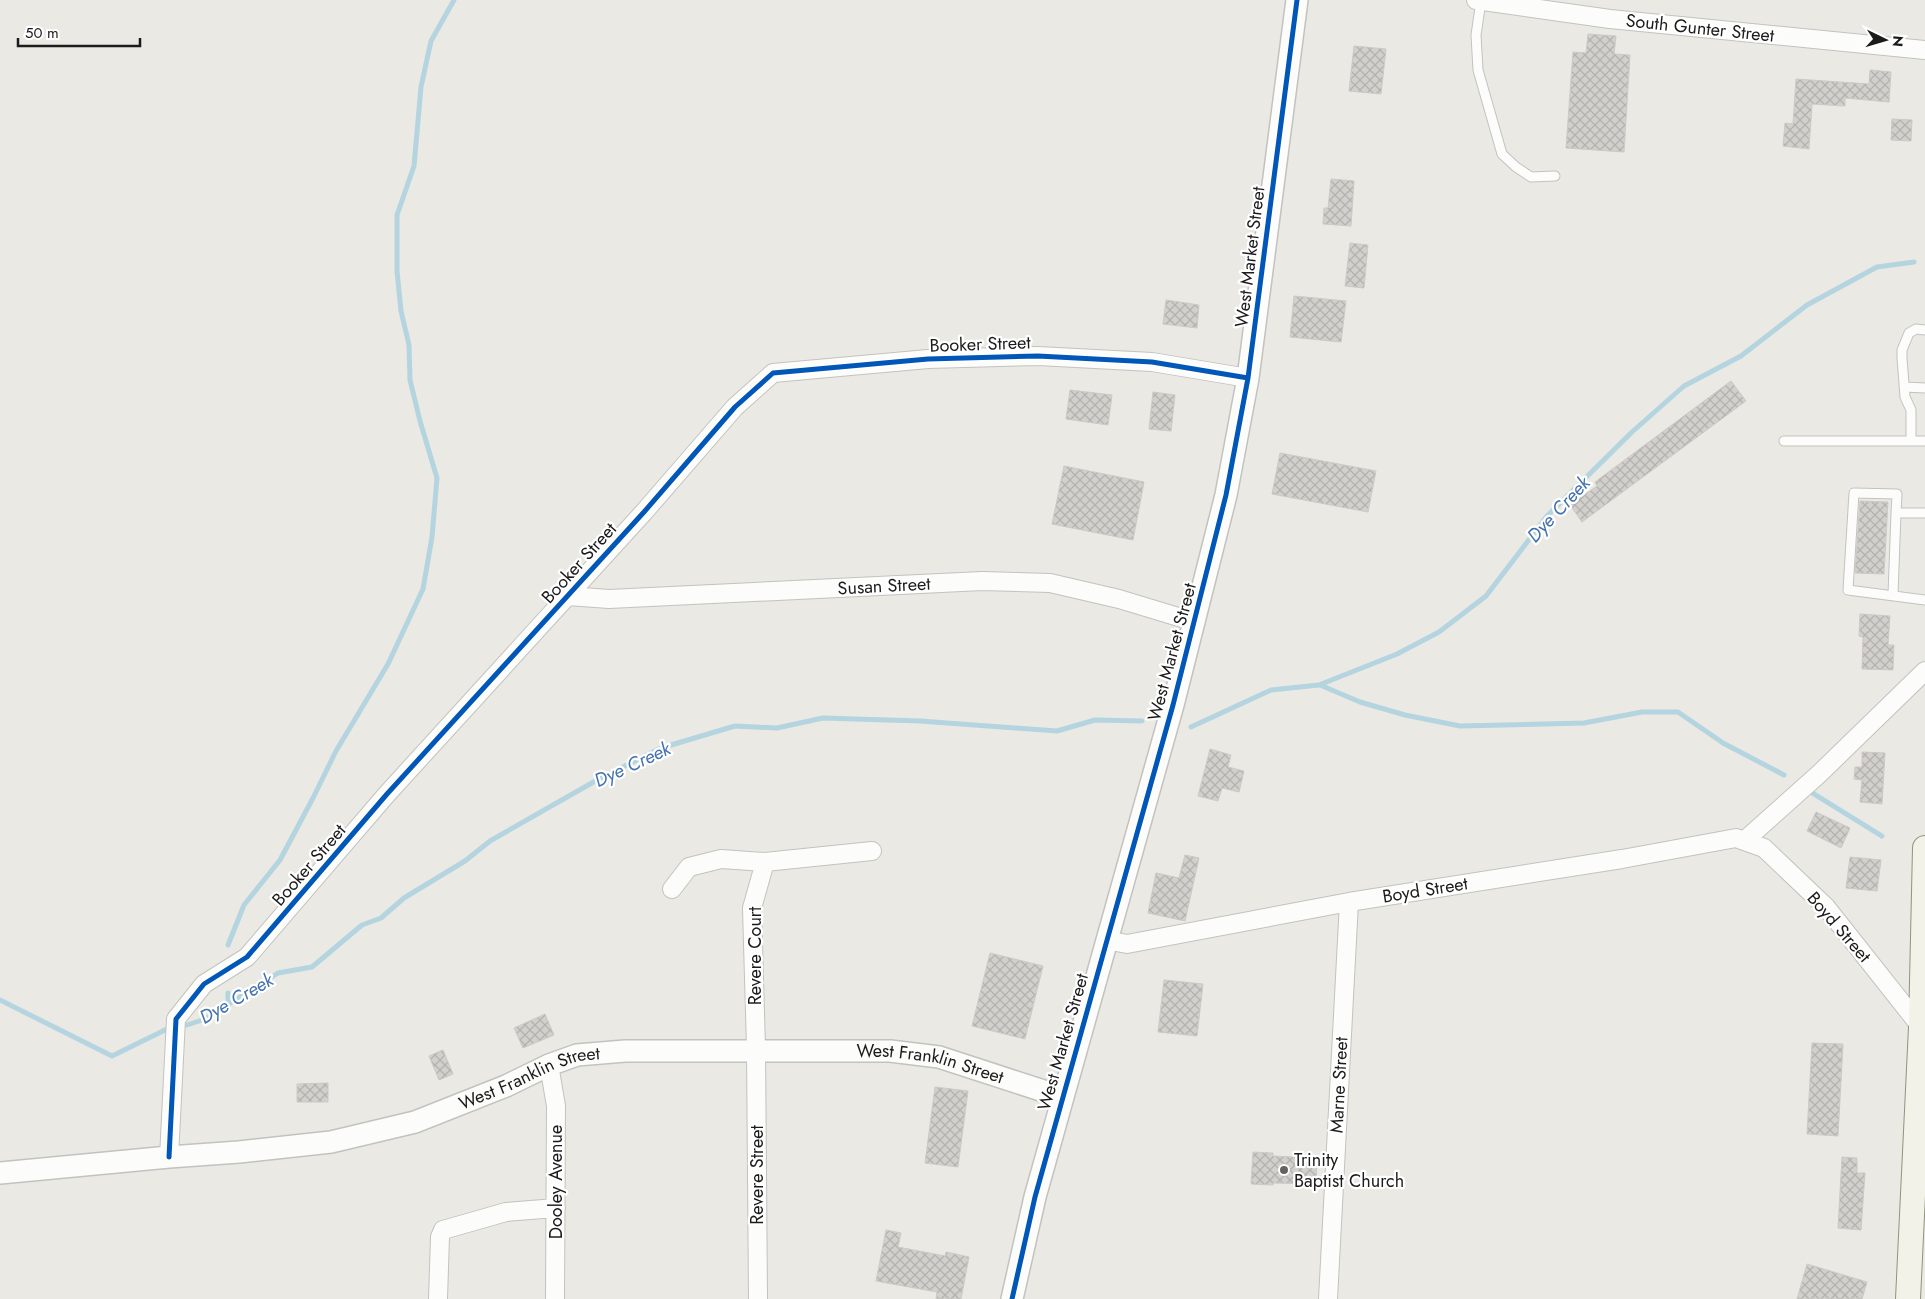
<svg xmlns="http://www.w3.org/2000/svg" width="1925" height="1299" viewBox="0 0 1925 1299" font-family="Jost,sans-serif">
  <defs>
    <pattern id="building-cross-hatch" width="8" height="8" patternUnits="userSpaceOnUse" patternTransform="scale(1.25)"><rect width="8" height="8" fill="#d2d0cc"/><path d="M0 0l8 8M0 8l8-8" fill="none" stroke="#b4b2af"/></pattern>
  </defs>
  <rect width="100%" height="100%" fill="#eae9e4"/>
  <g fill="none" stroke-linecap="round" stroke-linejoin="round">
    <path stroke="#b4d4e0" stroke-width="5" d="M1320,685L1360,702L1405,715L1460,726L1584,723L1642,712H1678L1723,743L1784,775
      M1191,727L1271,690L1319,685L1397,654L1439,632L1486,596L1547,516L1632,432L1684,386L1741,356L1807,305L1877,267L1914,262
      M1811,792L1882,836
      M228,945L244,905L280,860L313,798L336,751L388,664L423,589L432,537L437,478L420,421L410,380L409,345L401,311L397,271V215L414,166L421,87L431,41L454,0
      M0,1000L112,1056L167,1029
      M228,1004V993
      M187,1025L205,1019L278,973L312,967L362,925L381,918L404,898L465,861L490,841L597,780L661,748L735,726L777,728L823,718L920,721L1057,731L1095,720L1142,721"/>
  </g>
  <path fill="url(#building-cross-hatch)" stroke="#cdcac5" d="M1588,34L1616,36L1614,54L1630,55L1624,152L1566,148L1573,52L1586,53Z
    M1354,46L1386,49L1381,94L1349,91Z
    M1870,70L1891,72L1889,102L1845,98V106L1812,104L1809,149L1783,146L1785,123L1793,124L1796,79L1869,84Z
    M1892,119L1912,120L1911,141L1891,140Z
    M1331,179L1354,181L1351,226L1323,224L1324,208H1328Z
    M1350,243L1368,245L1364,288L1345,286Z
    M1294,296L1346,301L1341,342L1290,337Z
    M1166,300L1199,305L1197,328L1163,324Z
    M1731,381L1746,401L1582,522L1570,505L1597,486L1595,482Z
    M1070,390L1112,395L1108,425L1066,419Z
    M1153,392L1175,395L1171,431L1149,429Z
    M1280,453L1376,471L1368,512L1272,494Z
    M1064,466L1144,482L1133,540L1052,524Z
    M1860,501L1888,502L1884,574L1855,573Z
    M1860,614L1890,616L1888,645H1894L1893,670L1862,669L1863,637L1859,636Z
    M1210,749L1231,755L1228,767L1244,771L1239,792L1222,788L1218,801L1198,796Z
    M1862,752L1885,753L1882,804L1860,802L1862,780L1854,779L1855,767H1862Z
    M1816,812L1850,828L1841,848L1807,831Z
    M1185,855L1199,858L1185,921L1148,913L1156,873L1179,878Z
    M1850,857L1881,860L1877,891L1846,888Z
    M990,953L1043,966L1025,1039L972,1026Z
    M1164,980L1203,984L1197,1036L1158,1032Z
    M545,1014L554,1035L523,1048L514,1028Z
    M1812,1043L1843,1044L1838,1136L1807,1134Z
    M443,1050L453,1074L439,1080L429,1056Z
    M328,1083V1102H297V1084Z
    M935,1087L968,1091L958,1167L925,1163Z
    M1253,1152L1273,1153V1156L1313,1158V1162L1317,1163L1316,1178H1312V1184L1273,1183V1185L1251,1184Z
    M1842,1157L1857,1158V1173H1865L1861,1230L1838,1228Z
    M886,1230L901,1233L898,1247L945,1256L946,1252L969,1257L961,1299H936L937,1292L876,1281Z
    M1807,1264L1867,1282L1862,1299H1797Z"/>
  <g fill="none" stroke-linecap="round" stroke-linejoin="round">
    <defs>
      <path id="service" d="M1481,1L1476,35L1478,70L1502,154L1516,167L1531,177L1555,176
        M1905,387L1925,388
        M1784,441H1925
        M1911,441V410L1905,397L1902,358V350L1909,333L1916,329L1925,330
        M1925,513H1896L1897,494L1854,493L1848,590L1925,600
        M1893,595L1896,513"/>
      <path id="minor" d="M1476,0L1610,19L1925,50
        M568,596L609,599L982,581L1050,583L1119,599L1195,622
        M1744,841L1819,774L1925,671
        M672,889L689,867L721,859L765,862L872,851
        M1106,940L1127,944L1349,902L1622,859L1736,838L1764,848L1826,907L1921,1027
        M549,1065L556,1106L555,1299
        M169,1157L176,1019L204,984L247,957L387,794L644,512L735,407L773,373L928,359L1038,356L1152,362L1248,378
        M438,1299L440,1237L443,1230L506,1212L556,1208
        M758,1299L756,1048L752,908L765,862
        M1328,1299L1349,902"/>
      <g id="tertiary">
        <path id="s1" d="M0,1173L169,1157L239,1152L331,1142L415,1122L506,1086L549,1065L577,1055L625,1051H890L939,1057L1062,1097"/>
        <path d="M1012,1299L1035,1197L1173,705L1226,495L1248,378L1297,0"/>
      </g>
      <path id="secondary" d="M1908,1299L1921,1027L1925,848"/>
    </defs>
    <use href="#service" stroke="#c2c2c0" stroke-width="11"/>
    <use href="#minor" stroke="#c2c2c0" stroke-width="20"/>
    <use href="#tertiary" stroke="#c2c2c0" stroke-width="24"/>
    <use href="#secondary" stroke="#90947c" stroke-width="26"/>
    <use href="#service" stroke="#fcfcfb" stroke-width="9"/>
    <use href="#minor" stroke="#fcfcfb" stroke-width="18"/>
    <use href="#tertiary" stroke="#fcfcfb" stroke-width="21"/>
    <use href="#secondary" stroke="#f2f2e8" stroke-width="24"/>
    <defs>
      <path id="cycleway" d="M169,1157L176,1019L204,984L247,957L387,794L644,512L735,407L773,373L928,359L1038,356L1152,362L1248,378
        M1012,1299L1035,1197L1173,705L1226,495L1248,378L1297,0"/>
    </defs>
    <use href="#cycleway" stroke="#fff" stroke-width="8"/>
    <use href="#cycleway" stroke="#0057b8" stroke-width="5"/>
  </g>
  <circle fill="#636361" stroke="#fff" stroke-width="2" cx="1284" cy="1170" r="5"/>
  <g text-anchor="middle" stroke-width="4.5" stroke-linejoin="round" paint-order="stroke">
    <g font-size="18" fill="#1b1b1b" stroke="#fff">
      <text transform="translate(1700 28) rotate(6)" y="6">South Gunter Street</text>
      <text transform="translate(1250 257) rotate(-83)" y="6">West Market Street</text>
      <text transform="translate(980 344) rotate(-2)" y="6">Booker Street</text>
      <text transform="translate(579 563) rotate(-48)" y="6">Booker Street</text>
      <text transform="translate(884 586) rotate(-3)" y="6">Susan Street</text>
      <text transform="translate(1172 652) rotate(-75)" y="6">West Market Street</text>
      <text transform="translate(309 865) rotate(-49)" y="6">Booker Street</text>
      <text transform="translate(1425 890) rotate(-9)" y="6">Boyd Street</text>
      <text transform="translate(1839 927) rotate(49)" y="6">Boyd Street</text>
      <text transform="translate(755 956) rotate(-90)" y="6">Revere Court</text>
      <text transform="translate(1063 1042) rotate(-74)" y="6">West Market Street</text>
      <text dy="6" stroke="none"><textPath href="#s1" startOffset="949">West Franklin Street</textPath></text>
      <text dy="6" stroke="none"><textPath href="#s1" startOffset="542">West Franklin Street</textPath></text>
      <text transform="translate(1339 1085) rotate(-87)" y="6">Marne Street</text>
      <text transform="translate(757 1175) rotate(-90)" y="6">Revere Street</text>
      <text transform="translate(556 1182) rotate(-90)" y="6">Dooley Avenue</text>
    </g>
    <g font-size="18" fill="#1b1b1b" stroke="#fff" text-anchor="start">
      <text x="1294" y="1166">Trinity<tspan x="1294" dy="21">Baptist Church</tspan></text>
    </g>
    <g font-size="19" font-style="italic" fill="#4472af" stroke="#fff">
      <text transform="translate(1558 509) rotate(-47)" y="7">Dye Creek</text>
      <text transform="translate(632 764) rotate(-25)" y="7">Dye Creek</text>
      <text transform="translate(236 998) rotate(-30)" y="7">Dye Creek</text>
    </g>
  </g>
  <g transform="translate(1885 40) rotate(95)" stroke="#ffffff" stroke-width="4" paint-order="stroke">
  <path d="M0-4L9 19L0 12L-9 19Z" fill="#1b1b1b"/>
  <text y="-8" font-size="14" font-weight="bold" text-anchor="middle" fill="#1b1b1b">N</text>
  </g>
  <path d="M18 38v8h122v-8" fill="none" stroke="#1b1b1b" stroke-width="2.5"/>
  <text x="25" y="38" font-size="15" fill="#1b1b1b" stroke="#ffffff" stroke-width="4" paint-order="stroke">50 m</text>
</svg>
